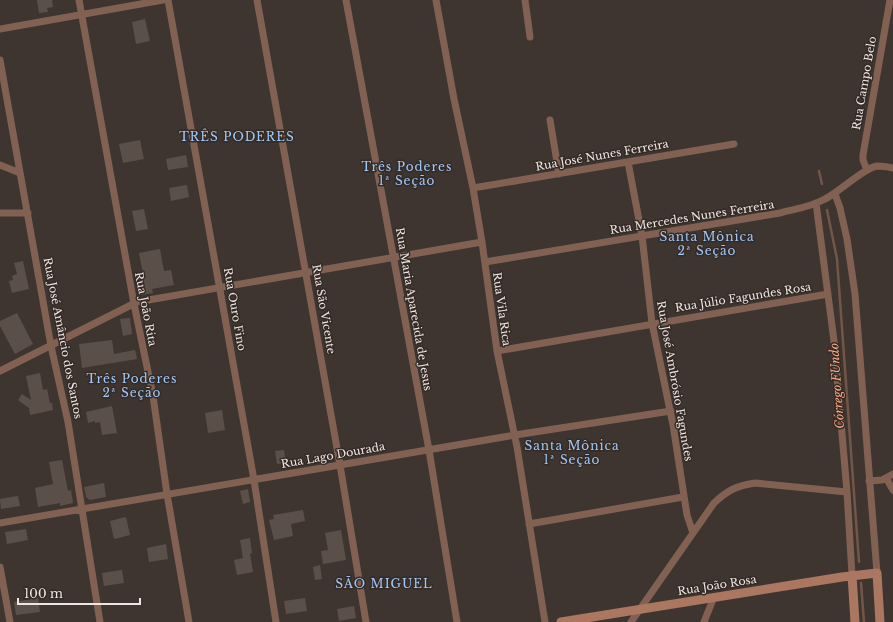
<svg xmlns="http://www.w3.org/2000/svg" width="893" height="622" viewBox="0 0 893 622" font-family="'Libre Baskerville',serif">
  <rect width="100%" height="100%" fill="#3f3530"/>
  <g fill="none" stroke-linecap="round" stroke-linejoin="round">
    <path stroke="#725649" stroke-width="2.5" d="M819,171L822,184
      M827,210L837,259L859,562
      M861,583L864,622"/>
  </g>
  <path fill="#5b4f4a" d="M37,0H52L53,7L47,8L48,12L39,13Z
    M145,19L150,41L136,44L132,22Z
    M140,140L144,159L123,163L119,144Z
    M186,155L188,167L168,170L166,159Z
    M187,185L189,197L171,201L169,188Z
    M144,209L148,229L136,231L132,211Z
    M160,249L164,271L171,270L174,285L152,289L153,293L141,295L138,275L143,274L139,253Z
    M23,261L29,289L12,293L9,281L13,280L12,276L17,274L14,263Z
    M17,313L33,344L15,354L0,326V321Z
    M130,318L132,334L123,336L120,319Z
    M112,340L114,354L135,350L137,359L82,368L79,344Z
    M40,373L43,390L47,389L50,403H52L53,410L30,415L29,408L18,400L22,394L31,400L26,376Z
    M112,406L117,433L102,435L100,422L95,423V421L88,423L86,412Z
    M222,410L225,430L208,433L205,413Z
    M284,450L286,463L277,464L275,451Z
    M62,460L68,491L71,490L73,503L60,506V503L38,507L35,488L53,484L49,462Z
    M104,483L106,497L90,500L86,497L84,487Z
    M248,489L250,502L243,504L240,491Z
    M18,496L20,506L1,509L0,499Z
    M303,510L305,521L291,524L293,536L274,540L269,520L274,519L273,515Z
    M126,517L130,535L114,539L110,521Z
    M26,529L28,540L7,544L5,532Z
    M341,530L346,560L323,564L321,551L328,550L325,533Z
    M250,538L252,553L250,554L253,572L237,575L234,560L243,558L240,540Z
    M166,544L168,559L149,562L147,548Z
    M320,565L322,579L315,580L313,567Z
    M122,570L124,583L104,586L102,573Z
    M38,598L40,612L16,615L14,602Z
    M305,598L307,611L286,614L284,601Z
    M354,606L356,618L339,621L337,609Z"/>
  <g fill="none" stroke-linecap="round" stroke-linejoin="round">
    <path stroke="#826153" stroke-width="7" d="M79,0L134,304L153,396L167,494L189,622
      M168,0L254,480L276,622
      M257,0L340,465L366,622
      M346,0L429,450L457,622
      M436,0L454,99L473,188L482,242L497,351L517,447L545,622
      M525,0L530,37
      M0,29L163,0
      M0,60L51,346L68,422L100,622
      M550,120L559,174
      M628,162L642,236L652,323L673,425L687,515L693,533
      M0,165L20,173
      M867,170L863,160V155L890,0
      M473,188L734,144
      M835,194L840,208L847,239L855,294L877,573
      M816,203L834,341L847,492L852,575
      M0,213H28
      M485,262L780,213C795,209 811,207 825,199C839,192 864,168 877,166C883,166 888,167 893,168
      M497,351L828,294
      M0,371L137,302L482,242
      M886,478L893,490
      M869,481L882,480L893,474
      M0,523L515,435L671,411
      M529,524L683,497
      M0,567L10,622
      M631,622L714,503C728,490 736,486 755,483L847,492
      M704,622L714,597"/>
    <path stroke="#ab7761" stroke-width="9" d="M852,575L855,622
      M561,622L842,577L877,573L880,622"/>
  </g>
  <g text-anchor="middle" stroke-width="3" stroke-linejoin="round" paint-order="stroke">
    <g font-size="11" fill="#ede6e3" stroke="#352b26">
      <text transform="translate(864 83) rotate(-80)" y="4">Rua Campo Belo</text>
      <text transform="translate(602 155) rotate(-10)" y="4">Rua José Nunes Ferreira</text>
      <text transform="translate(692 217) rotate(-9)" y="4">Rua Mercedes Nunes Ferreira</text>
      <text transform="translate(743 297) rotate(-9)" y="4">Rua Júlio Fagundes Rosa</text>
      <text transform="translate(146 309) rotate(79)" y="4">Rua João Rita</text>
      <text transform="translate(235 309) rotate(80)" y="4">Rua Ouro Fino</text>
      <text transform="translate(324 309) rotate(80)" y="4">Rua São Vicente</text>
      <text transform="translate(414 309) rotate(80)" y="4">Rua Maria Aparecida de Jesus</text>
      <text transform="translate(502 309) rotate(82)" y="4">Rua Vila Rica</text>
      <text transform="translate(63 338) rotate(79)" y="4">Rua José Amâncio dos Santos</text>
      <text transform="translate(675 381) rotate(80)" y="4">Rua José Ambrósio Fagundes</text>
      <text transform="translate(333 455) rotate(-10)" y="4">Rua Lago Dourada</text>
      <text transform="translate(717 585) rotate(-9)" y="4">Rua João Rosa</text>
    </g>
    <g font-size="12" letter-spacing="1" fill="#a1c9f8" stroke="#352b26">
      <text x="237" y="141">TRÊS PODERES</text>
      <text x="407" y="171">Três Poderes<tspan x="407" dy="14">1ª Seção</tspan></text>
      <text x="707" y="241">Santa Mônica<tspan x="707" dy="14">2ª Seção</tspan></text>
      <text x="132" y="383">Três Poderes<tspan x="132" dy="14">2ª Seção</tspan></text>
      <text x="572" y="450">Santa Mônica<tspan x="572" dy="14">1ª Seção</tspan></text>
      <text x="384" y="588">SÃO MIGUEL</text>
    </g>
    <g font-size="12" font-style="italic" fill="#fca885" stroke="#352b26">
      <text transform="translate(837 386) rotate(-94)" y="4">Córrego FUndo</text>
    </g>
  </g>
  <path d="M18 598v6h122v-6" fill="none" stroke="#ede6e3" stroke-width="2"/>
  <text x="24" y="598" font-size="12" fill="#ede6e3" stroke="#352b26" stroke-width="3" paint-order="stroke">100 m</text>
</svg>
